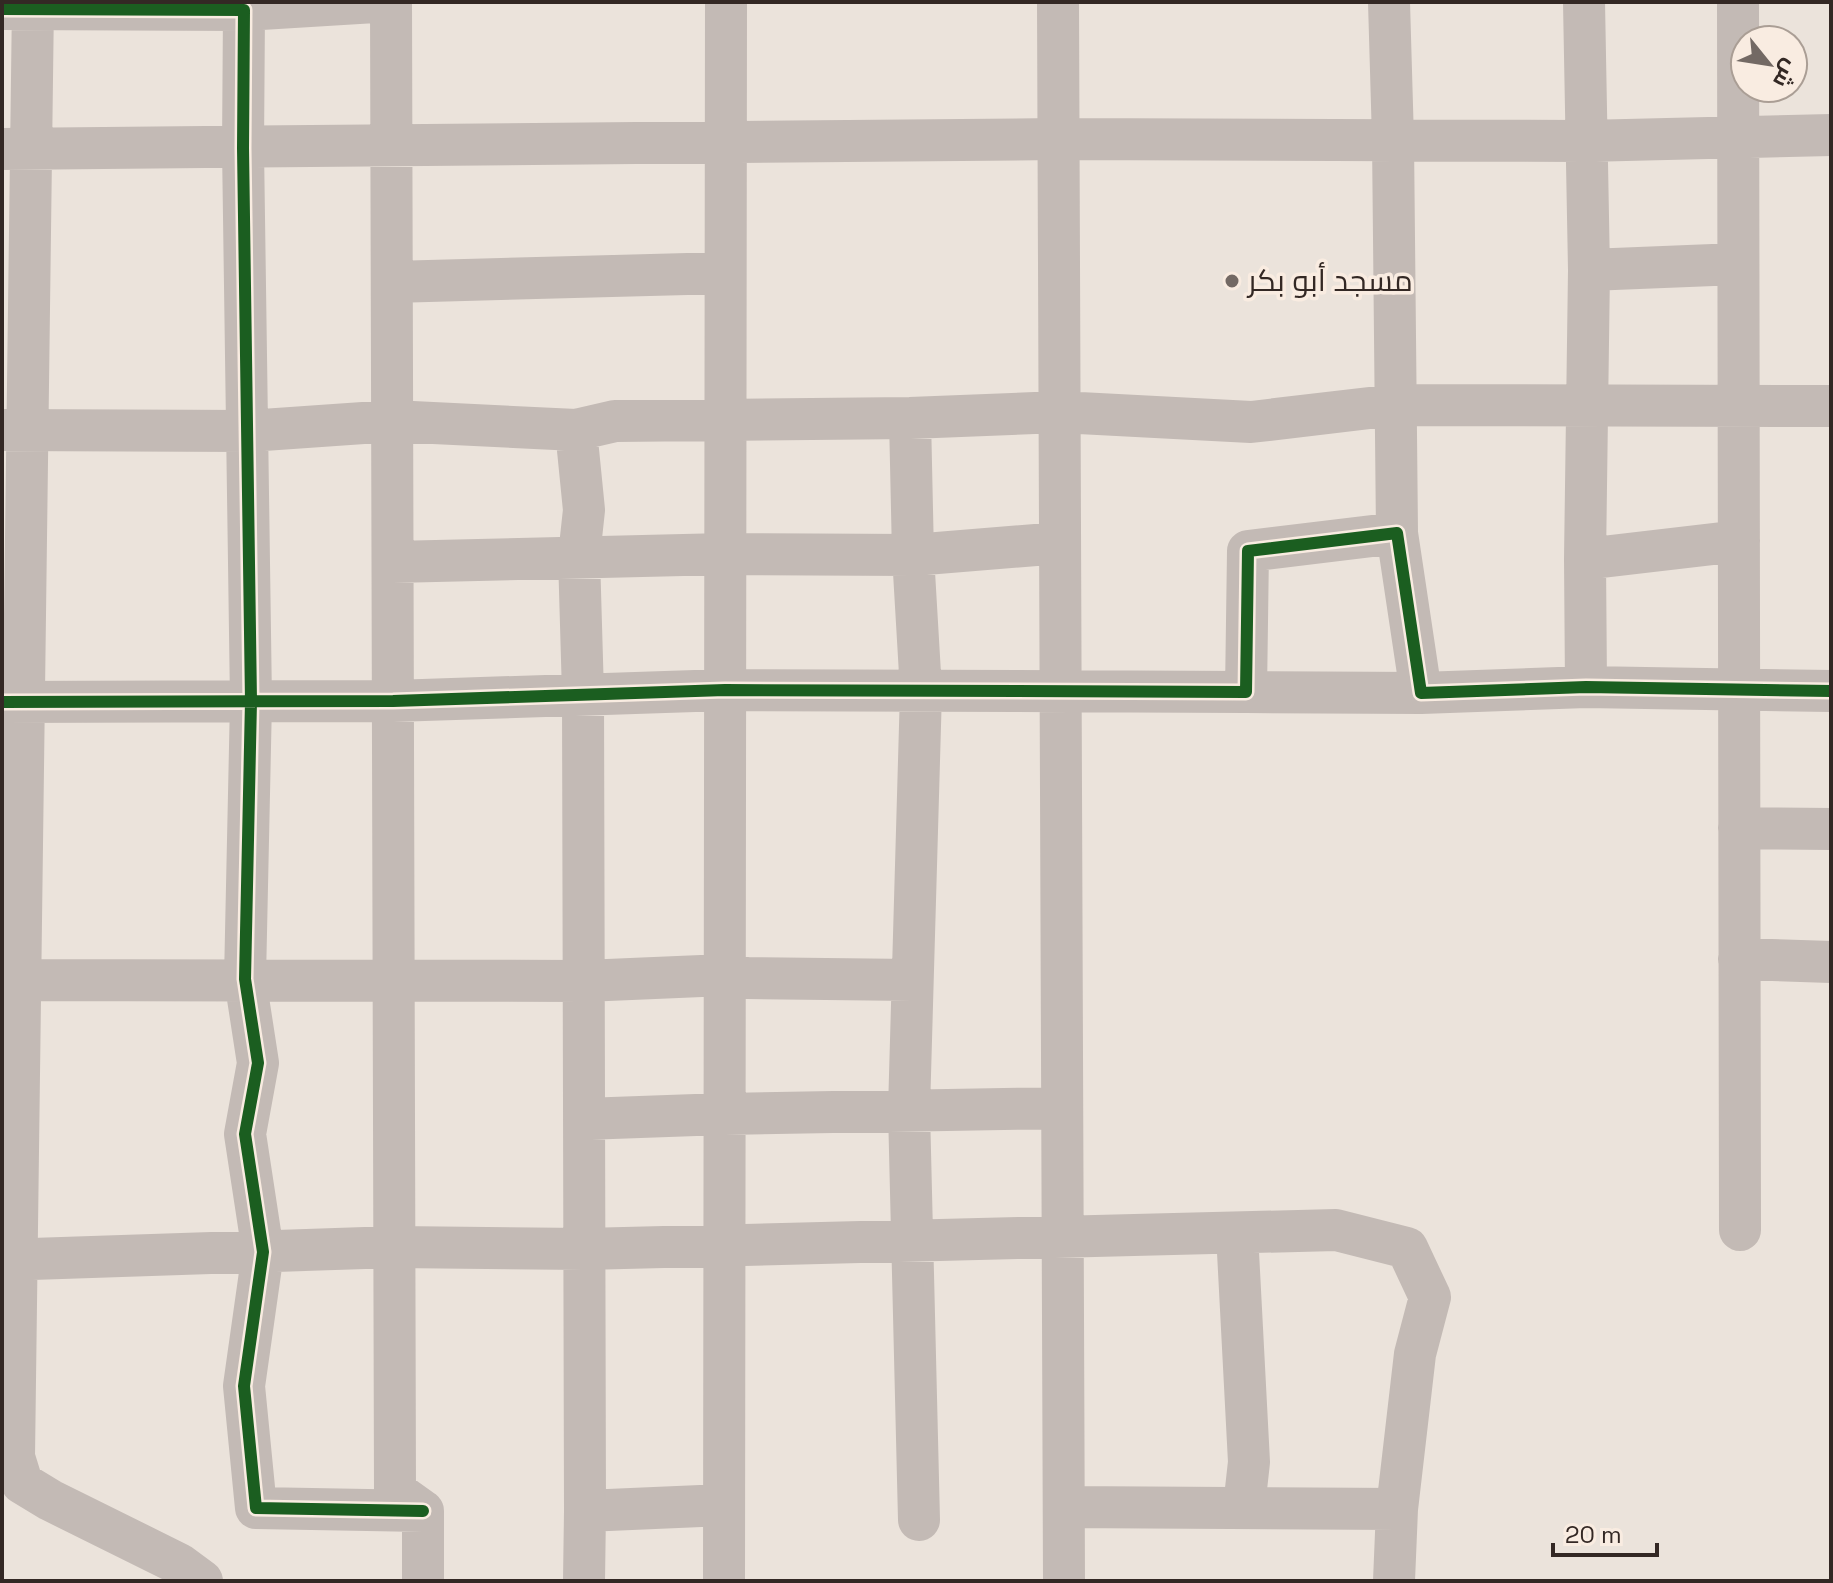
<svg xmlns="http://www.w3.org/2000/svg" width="1833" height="1583" viewBox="0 0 1833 1583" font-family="'Space Grotesk',Cairo,sans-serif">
  <rect width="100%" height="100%" fill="#ebe3db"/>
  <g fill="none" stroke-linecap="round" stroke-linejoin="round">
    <path stroke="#c3bab5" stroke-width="42" d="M33,2L14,1457L22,1483L50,1500L179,1564L202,1581
      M391,2L395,1491L423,1511V1581
      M1058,2L1064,1581
      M1389,2L1393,140L1397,533
      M1584,2L1589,270L1585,559L1586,687
      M1738,2L1740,1230
      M2,9L244,10L243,148L251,701L245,979L258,1063L245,1134L263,1252L244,1386L256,1508L423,1511
      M244,10L375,2
      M2,149L1058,139L1585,141L1831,135
      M1589,270L1738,264
      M392,282L725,273
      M910,418L913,555L921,691L909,1110L919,1520
      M2,430L248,431L392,421L576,430L615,421L910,418L1060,412L1251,422L1395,405L1831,406
      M576,430L584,510L579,556L583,694L585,1511
      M1585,559L1739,541
      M393,562L725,554L913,555L1060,543
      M1246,692L1421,693
      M2,702L393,701L725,690L1246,692L1248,551L1397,533L1421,693L1586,687L1831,691
      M1739,828L1831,829
      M1739,959L1831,962
      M2,980L584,981L725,975L747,978L912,980
      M584,1119L724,1114L1062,1108
      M1237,1233L1249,1462L1244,1507
      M2,1260L395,1247L584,1249L1336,1230L1407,1248L1430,1297L1415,1354L1397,1509L1394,1581
      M1064,1507L1397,1509
      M584,1581L585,1511L724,1505
      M724,1581L726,2"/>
    <defs>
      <path id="cycleway" d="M2,9L244,10L243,148L251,701L245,979L258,1063L245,1134L263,1252L244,1386L256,1508L423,1511
        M2,702L393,701L725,690L1246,692L1248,551L1397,533L1421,693L1586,687L1831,691"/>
    </defs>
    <use href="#cycleway" stroke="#f9ece1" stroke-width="17"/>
    <use href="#cycleway" stroke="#1b5e20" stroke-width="12"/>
  </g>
  <circle fill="#736964" stroke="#f9ece1" stroke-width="3" cx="1232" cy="281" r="8"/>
  <g text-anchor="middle" stroke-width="7" stroke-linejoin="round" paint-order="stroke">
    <g font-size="30" fill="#332824" stroke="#f9ece1" text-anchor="start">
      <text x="1248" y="291">مسجد أبو بكر</text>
    </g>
  </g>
  <rect width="1833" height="1583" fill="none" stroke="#332824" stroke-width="8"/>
  <g transform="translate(1769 64) rotate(120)"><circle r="38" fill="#f9ece1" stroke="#aa9e95" stroke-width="2"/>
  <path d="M0-6L14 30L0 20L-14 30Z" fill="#736964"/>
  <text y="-12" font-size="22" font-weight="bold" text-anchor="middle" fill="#332824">ش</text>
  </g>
  <path d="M1553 1543v12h104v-12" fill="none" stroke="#332824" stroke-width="4"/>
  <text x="1565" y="1543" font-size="24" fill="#332824" stroke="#f9ece1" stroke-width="6" paint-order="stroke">20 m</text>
</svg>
